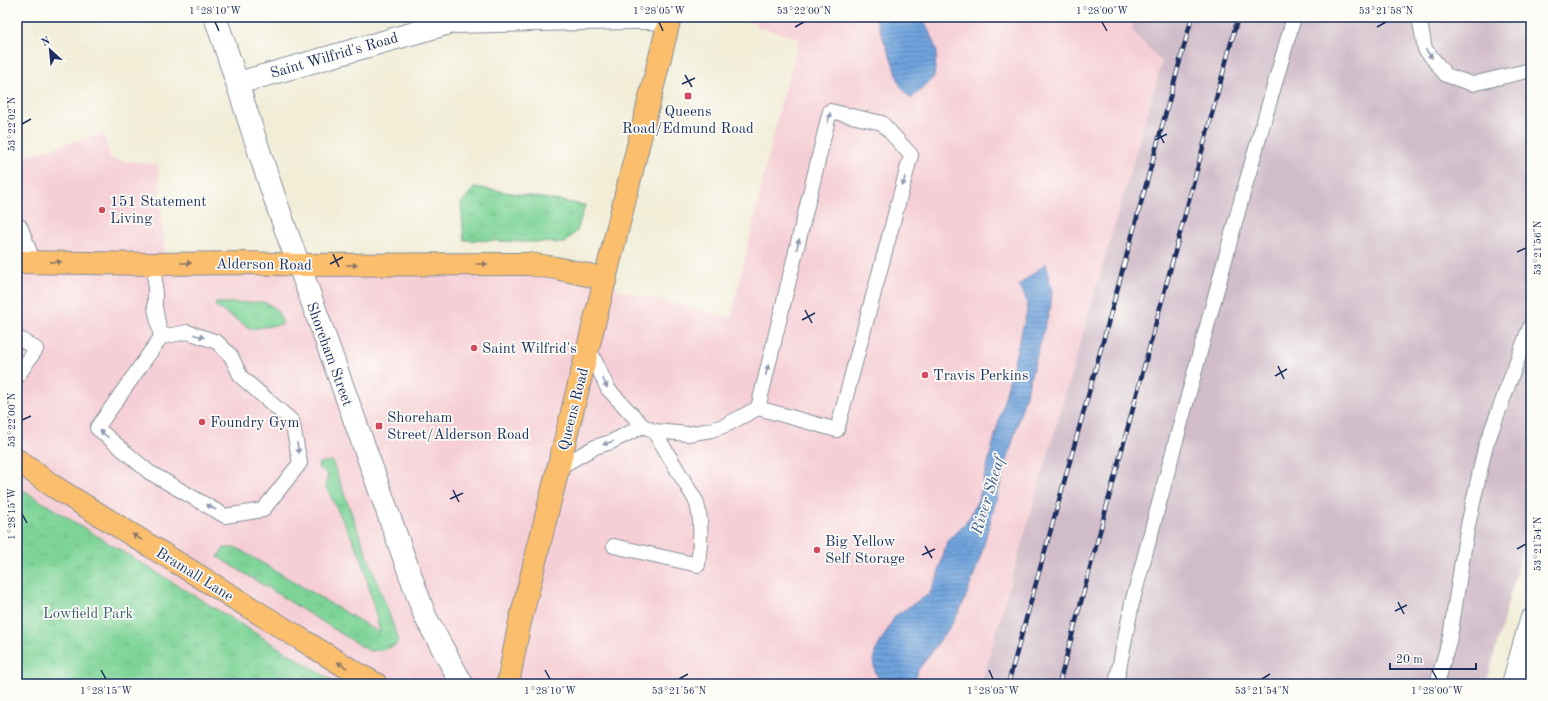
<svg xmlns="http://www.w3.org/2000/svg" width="1548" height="701" viewBox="0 0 1548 701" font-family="'Old Standard TT',serif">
  <defs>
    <pattern id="grass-tufts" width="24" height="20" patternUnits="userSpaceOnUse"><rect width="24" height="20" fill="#7ed497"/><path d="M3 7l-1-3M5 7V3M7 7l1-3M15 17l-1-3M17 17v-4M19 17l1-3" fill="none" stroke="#6cb685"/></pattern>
    <pattern id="water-rules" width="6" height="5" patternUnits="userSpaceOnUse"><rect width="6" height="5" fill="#70a3dc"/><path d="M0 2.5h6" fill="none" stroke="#5b85b6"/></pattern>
  </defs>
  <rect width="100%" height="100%" fill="#fdfcf7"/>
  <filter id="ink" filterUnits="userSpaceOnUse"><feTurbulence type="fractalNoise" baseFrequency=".025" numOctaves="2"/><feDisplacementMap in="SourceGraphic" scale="8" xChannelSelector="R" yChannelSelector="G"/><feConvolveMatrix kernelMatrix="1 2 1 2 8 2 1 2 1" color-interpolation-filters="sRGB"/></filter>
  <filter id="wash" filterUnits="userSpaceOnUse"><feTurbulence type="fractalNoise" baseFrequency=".012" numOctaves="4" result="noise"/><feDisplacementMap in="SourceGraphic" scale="16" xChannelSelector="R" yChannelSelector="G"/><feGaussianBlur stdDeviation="0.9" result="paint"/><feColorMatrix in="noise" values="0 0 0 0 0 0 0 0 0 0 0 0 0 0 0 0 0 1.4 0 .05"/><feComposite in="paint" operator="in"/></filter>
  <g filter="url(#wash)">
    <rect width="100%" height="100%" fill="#f1edd7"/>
    <path fill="#f6cfd6" d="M716,17H875L886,46L936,51L923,17H1135L1131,30L1162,62L981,684H338L17,486V158L103,133L111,159L158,165L165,263L529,264L606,279L620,290L731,318L784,89L789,78L799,38L757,27V23Z"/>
    <path fill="#d1bdc9" d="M1135,17H1531V517L1486,684H981L1162,62L1131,30Z"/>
    <path fill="url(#grass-tufts)" stroke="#4c827a" d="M475,187L585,205L577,231L564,243L464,240L461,203Z
      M264,302C276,307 279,312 283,324L251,329L216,307L215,303Z
      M332,461L398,638L396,645L382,650L369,651L218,557L224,548H237L380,633L362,559L325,485L328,476L323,470L318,468L319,463Z
      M17,486L29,494L338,684H17Z"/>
    <path fill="url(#water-rules)" stroke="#46699d" d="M875,17H923L937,51L934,77L911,99L900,85L892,61Z
      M1046,263L1052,291L1051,305L979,561L963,604L952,624L918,670L913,684H881L875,671L873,661L875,652L895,616L930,593L937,578L947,541L968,520L979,498L1027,311C1028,301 1024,293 1019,285Z"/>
  </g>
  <g filter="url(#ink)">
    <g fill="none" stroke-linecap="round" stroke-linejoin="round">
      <defs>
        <path id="service" d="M1419,17L1425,49L1446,75L1472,84L1531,70
          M155,264V308L161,337L97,428L149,472L225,516L263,510L300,463L292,421L241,377L231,356L217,342L188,332L161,337
          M17,337L36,349L17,377
          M589,348L608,389L643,426L654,431L688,434L711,430L726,425L758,408L830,111L882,123L911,155L837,430L758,408
          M558,468L595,447L611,442L643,426
          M614,546L698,565C700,543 703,522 696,501L654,431
          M1116,684L1132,603L1242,197L1294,17
          M1437,684L1450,637L1467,530L1485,448L1527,334L1531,325"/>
        <path id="minor" d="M238,83L453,22L630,18H649L669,20
          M17,229L29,261
          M1513,684L1531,620"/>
        <path id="tertiary" d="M215,17C244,99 267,184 299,265L425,616L462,684"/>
        <path id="trunk" d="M17,262L155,264L246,263L299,265L529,264L556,268L606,279
          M17,460L53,486L351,670L376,684
          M508,684L519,626L670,17"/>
      </defs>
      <use href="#service" stroke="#868e9a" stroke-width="16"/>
      <use href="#minor" stroke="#868e9a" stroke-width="24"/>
      <use href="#tertiary" stroke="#868e9a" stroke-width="24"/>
      <use href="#trunk" stroke="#868e9a" stroke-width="24"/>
      <use href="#service" stroke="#fff" stroke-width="14"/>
      <use href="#minor" stroke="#fff" stroke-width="22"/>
      <use href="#tertiary" stroke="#fff" stroke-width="22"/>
      <use href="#trunk" stroke="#fabe6d" stroke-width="22"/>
      <defs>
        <path id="rail" d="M1008,684L1093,378L1192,17
          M1059,684L1238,17"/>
      </defs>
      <use href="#rail" stroke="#1b2f5e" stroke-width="4.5"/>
      <use href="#rail" stroke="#fdfcf7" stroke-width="3" stroke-dasharray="9" stroke-linecap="butt"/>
    </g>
    <defs><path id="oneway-solid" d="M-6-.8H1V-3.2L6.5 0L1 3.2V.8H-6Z"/></defs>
    <g fill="#8d97ae">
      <use href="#oneway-solid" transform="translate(1429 54) rotate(52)"/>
      <use href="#oneway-solid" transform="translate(829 118) rotate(-75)"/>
      <use href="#oneway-solid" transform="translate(904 181) rotate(105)"/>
      <use href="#oneway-solid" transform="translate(798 244) rotate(-76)"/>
      <use href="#oneway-solid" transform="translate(199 336) rotate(18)"/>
      <use href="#oneway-solid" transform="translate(767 370) rotate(-76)"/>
      <use href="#oneway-solid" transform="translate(605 383) rotate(64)"/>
      <use href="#oneway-solid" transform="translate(104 434) rotate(-140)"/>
      <use href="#oneway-solid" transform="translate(608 443) rotate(161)"/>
      <use href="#oneway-solid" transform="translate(298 448) rotate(79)"/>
      <use href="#oneway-solid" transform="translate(211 507) rotate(-150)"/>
    </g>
    <g fill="#8a7666">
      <use href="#oneway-solid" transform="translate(56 262) rotate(1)"/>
      <use href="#oneway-solid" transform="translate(186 263)"/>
      <use href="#oneway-solid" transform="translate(482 264)"/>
      <use href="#oneway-solid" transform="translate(352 265)"/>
      <use href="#oneway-solid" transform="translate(137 537) rotate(-148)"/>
      <use href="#oneway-solid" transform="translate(342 665) rotate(-148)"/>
    </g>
  </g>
  <path fill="none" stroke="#1b2f5e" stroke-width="1.5" d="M215,22L219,31M659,22L663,31M1102,22L1107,31M795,27L804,22M1377,27L1386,22M685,75L692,87M682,84L695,78M22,124L31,119M1158,131L1164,143M1155,140L1167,134M1517,252L1526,248M333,254L339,267M330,264L343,257M805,310L812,323M802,320L815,313M1278,366L1284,379M1275,376L1287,369M22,420L31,416M453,490L459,502M450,499L463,493M22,514L27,523M925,546L932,558M1517,549L1526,544M922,555L935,549M1398,602L1404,614M1395,611L1407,605M101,670L106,679M545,670L550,679M989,670L993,679M1432,670L1437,679M679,679L688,674M1262,679L1270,674"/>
  <g fill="#d1495b" stroke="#fdfcf7" stroke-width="1.5">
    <rect x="684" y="92" width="8" height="8" rx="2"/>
    <circle cx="102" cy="210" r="4"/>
    <circle cx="474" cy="348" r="4"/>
    <circle cx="925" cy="375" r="4"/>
    <circle cx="202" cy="422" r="4"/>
    <rect x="375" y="422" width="8" height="8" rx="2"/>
    <circle cx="817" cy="550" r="4"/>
  </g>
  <g text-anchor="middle" stroke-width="3.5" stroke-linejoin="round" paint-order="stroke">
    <g font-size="15" fill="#1b2f5e" stroke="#fdfcf7">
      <text transform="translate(334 55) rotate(-16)" y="5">Saint Wilfrid's Road</text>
      <text transform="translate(264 264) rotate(1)" y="5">Alderson Road</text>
      <text transform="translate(330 354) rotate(70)" y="5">Shoreham Street</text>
      <text transform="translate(573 409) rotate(-76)" y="5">Queens Road</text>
      <text transform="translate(195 574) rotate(32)" y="5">Bramall Lane</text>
    </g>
    <g font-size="15" fill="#1b2f5e" stroke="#fdfcf7" text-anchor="start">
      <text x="688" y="116" text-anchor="middle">Queens<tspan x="688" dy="17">Road/Edmund Road</tspan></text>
      <text x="110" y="206">151 Statement<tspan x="110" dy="17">Living</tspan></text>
      <text x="482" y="353">Saint Wilfrid's</text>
      <text x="933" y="380">Travis Perkins</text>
      <text x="387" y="422">Shoreham<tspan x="387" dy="17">Street/Alderson Road</tspan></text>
      <text x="210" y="427">Foundry Gym</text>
      <text x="825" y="546">Big Yellow<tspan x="825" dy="17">Self Storage</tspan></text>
    </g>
    <g font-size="15" fill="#39616f" stroke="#fdfcf7">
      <text x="88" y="618">Lowfield Park</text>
    </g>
    <g font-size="16" font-style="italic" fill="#39588a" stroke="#fdfcf7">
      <text transform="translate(987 495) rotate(-73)" y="6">River Sheaf</text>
    </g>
  </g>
  <rect width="1548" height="701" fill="none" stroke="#fdfcf7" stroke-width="44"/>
  <g transform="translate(50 50) rotate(333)" stroke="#fdfcf7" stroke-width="3" paint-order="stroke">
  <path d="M0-3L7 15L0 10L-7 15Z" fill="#1b2f5e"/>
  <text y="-6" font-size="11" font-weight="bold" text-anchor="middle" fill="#1b2f5e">N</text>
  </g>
  <path d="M1390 663v6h86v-6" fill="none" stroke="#1b2f5e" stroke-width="2"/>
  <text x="1396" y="663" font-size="12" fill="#1b2f5e" stroke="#fdfcf7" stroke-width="3" paint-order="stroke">20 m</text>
  <rect x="22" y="22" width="1504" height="657" fill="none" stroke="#1b2f5e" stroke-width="1.5"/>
  <g font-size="10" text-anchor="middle" fill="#1b2f5e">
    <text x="215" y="14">1°28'10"W</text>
    <text x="659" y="14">1°28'05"W</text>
    <text x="804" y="14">53°22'00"N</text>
    <text x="1102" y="14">1°28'00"W</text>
    <text x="1386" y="14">53°21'58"N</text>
    <text transform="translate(11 124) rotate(-90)" y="4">53°22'02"N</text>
    <text transform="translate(1537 248) rotate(-90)" y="4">53°21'56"N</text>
    <text transform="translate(11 420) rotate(-90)" y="4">53°22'00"N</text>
    <text transform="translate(11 514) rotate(-90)" y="4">1°28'15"W</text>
    <text transform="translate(1537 544) rotate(-90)" y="4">53°21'54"N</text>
    <text x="106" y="694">1°28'15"W</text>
    <text x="550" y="694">1°28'10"W</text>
    <text x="679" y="694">53°21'56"N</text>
    <text x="993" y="694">1°28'05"W</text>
    <text x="1262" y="694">53°21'54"N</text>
    <text x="1437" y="694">1°28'00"W</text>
  </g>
</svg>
